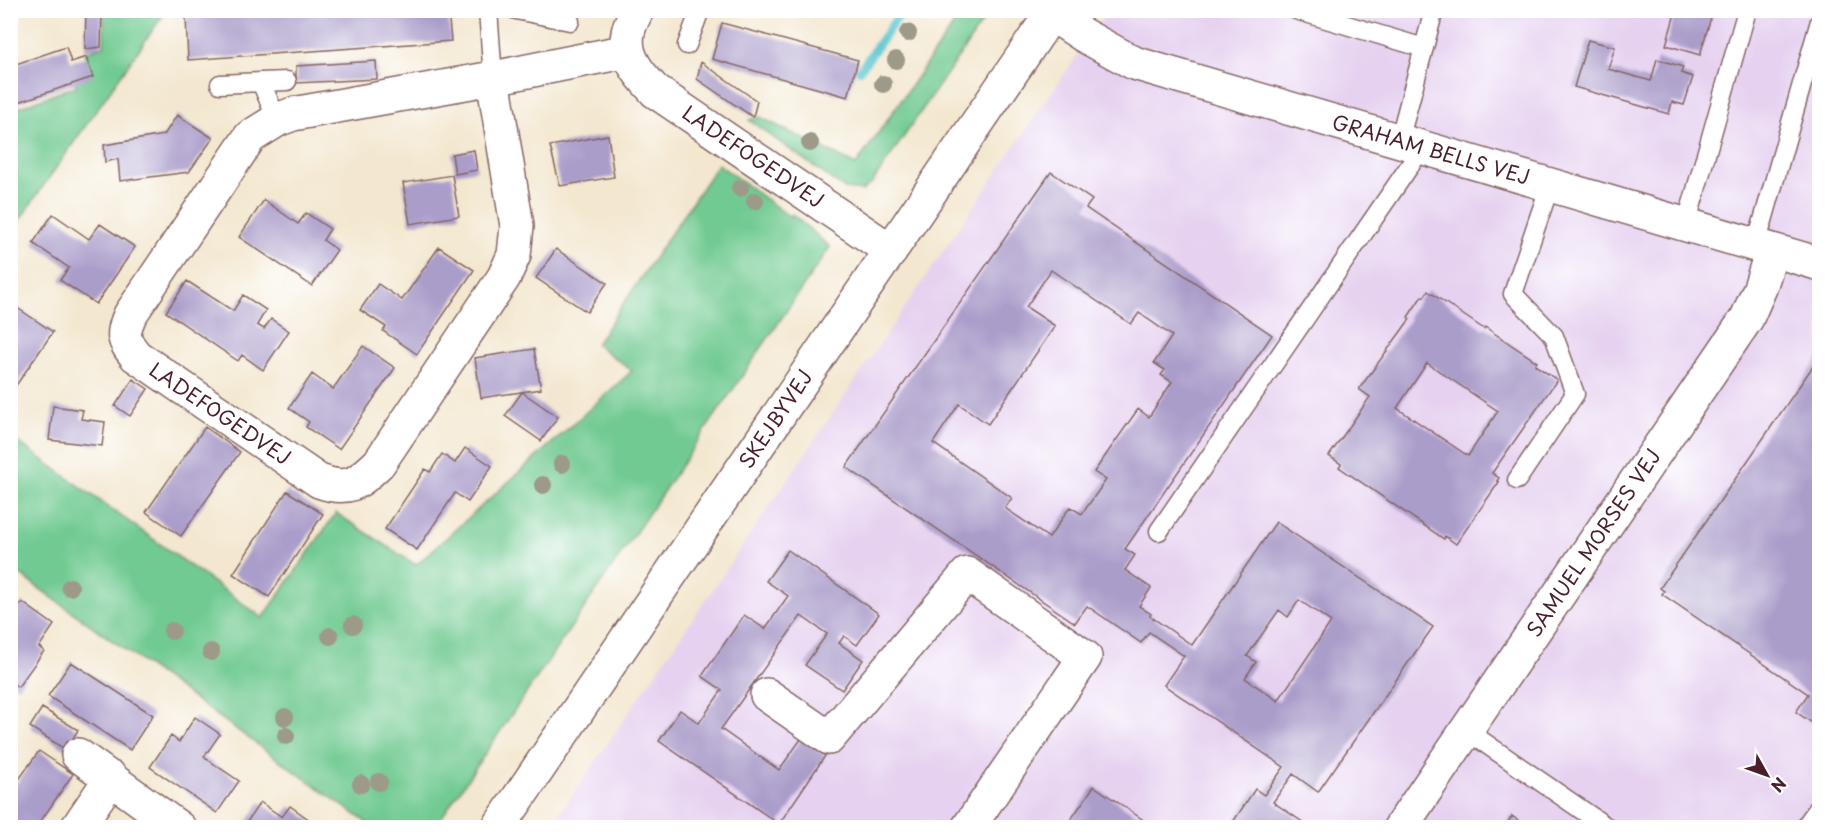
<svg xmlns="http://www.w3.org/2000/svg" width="1830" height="838" viewBox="0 0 1830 838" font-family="'Playpen Sans',sans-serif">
  <rect width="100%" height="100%" fill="#fff"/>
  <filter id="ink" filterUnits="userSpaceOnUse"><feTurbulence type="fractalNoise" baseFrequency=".0167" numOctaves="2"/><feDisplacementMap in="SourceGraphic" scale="12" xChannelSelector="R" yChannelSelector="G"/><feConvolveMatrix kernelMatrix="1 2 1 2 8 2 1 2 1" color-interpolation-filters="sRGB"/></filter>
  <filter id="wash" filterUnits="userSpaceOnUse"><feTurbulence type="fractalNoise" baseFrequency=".008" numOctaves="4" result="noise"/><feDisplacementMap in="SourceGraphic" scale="24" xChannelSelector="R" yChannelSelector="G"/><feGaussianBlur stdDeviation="1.35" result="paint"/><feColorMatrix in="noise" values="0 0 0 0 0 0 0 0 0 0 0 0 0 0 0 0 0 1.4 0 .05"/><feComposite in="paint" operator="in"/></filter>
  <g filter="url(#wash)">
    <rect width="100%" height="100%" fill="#f3e7cf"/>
    <path fill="#e6d2f0" d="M1107,11H1819V827L550,828Z"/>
    <path fill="#71ca91" stroke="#5e745e" stroke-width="1.5" d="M104,11H166L11,232V110L76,86L77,76L89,70L85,52L104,46Z
      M963,11H990L872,183L862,191L845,189L749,120L760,117L856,165Z
      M718,164L790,217L792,214L830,247L435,827H365L367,823L11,568V437L263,618L336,513L416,565L632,371L596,344Z"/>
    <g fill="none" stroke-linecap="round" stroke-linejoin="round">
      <path stroke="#58c5cf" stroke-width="9" d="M860,70L902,11"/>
    </g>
    <g id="blocks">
      <path fill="#ab9dca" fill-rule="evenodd" d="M86,10H102L101,47L85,49Z
        M288,10H448L451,41L188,60L186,17Z
        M1676,10H1713L1700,55L1666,45Z
        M722,23L858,60L848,97L712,59Z
        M1588,40L1615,47L1608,69L1651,81L1657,59L1683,67L1681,73L1693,77L1684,105L1672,102L1669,114L1574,87Z
        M66,47L71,62L86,57L93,77L10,105V66Z
        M376,61L377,79L296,83V66Z
        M701,62L757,101L753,117L697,79Z
        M177,115L213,138L189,172L120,181L118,159L105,162L104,145L164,135Z
        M608,135L614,177L560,186L550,146Z
        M474,150L477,170L455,174L452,154Z
        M1051,172L1092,200L1086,208L1272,335L1125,549L1135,555L1125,570L1151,588L1139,606L1151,614L1150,616L1192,645L1276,522L1433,627L1318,792L1293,774L1273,802L1304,823L1301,828H1229L1255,789L1264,795L1284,767L1164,685L1184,656L1149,632L1141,643L1087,606L1075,623L846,467ZM1051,270L1131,324L1139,313L1172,336L1154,363L1165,370L1161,375L1172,382L1149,417L1138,409L1094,472L1106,480L1082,514L1070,507L1049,538L1005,508L1012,498L933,443L959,404L988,424L1055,326L1026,307ZM1299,600L1331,622L1278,701L1245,678L1256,662L1247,656L1279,610L1288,617Z
        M452,175L459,216L410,224L403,183Z
        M264,200L298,224L306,213L330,229L323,240L337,250L312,286L239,237Z
        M53,214L89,239L100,224L135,247L96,304L60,280L69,268L33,243Z
        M439,247L474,270L417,354L383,331L386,327L360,310L378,284L402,300Z
        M556,249L607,283L587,312L536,278Z
        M187,281L233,311L243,295L266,310L257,325L264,329L271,319L289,331L263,370L242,355L238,361L166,312Z
        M1428,291L1484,329L1485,327L1537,362L1535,365L1557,380L1492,473L1499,478L1497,481L1499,482L1456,544L1445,536L1444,539L1339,467L1341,464L1329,456L1370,397L1359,389L1410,319L1408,317L1422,296L1424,297ZM1427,363L1498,411L1468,456L1397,408Z
        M16,307L53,332L10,394V315Z
        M363,346L395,368L339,449L306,427L309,422L289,408L312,374L333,389Z
        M534,349L541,389L481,398L475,358Z
        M1820,356V728L1796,712L1808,694L1662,594L1664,591L1660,588Z
        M133,379L148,389L130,416L115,406Z
        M522,392L558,417L541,441L505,416Z
        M53,406L83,410L81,419L105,422L102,446L49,440Z
        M205,427L240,452L181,536L146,512Z
        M465,448L492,466L468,502L455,493L417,550L385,529L425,469L430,472L442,454L455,463Z
        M287,491L323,514L269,597L233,574Z
        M788,550L879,614L857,645L844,636L839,643L863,660L842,690L805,665L827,634L801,616L721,729L779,770L801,739L825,756L779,824L659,741L680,710L699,723L722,690L702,676L744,615L765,629L788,596L766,581Z
        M22,602L54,625L39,647L44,651L18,687L10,681V618Z
        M71,662L153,715L130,750L48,696Z
        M42,708L78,730L66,750L30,727Z
        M195,717L220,734L204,757L239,781L217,813L150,767L171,736L179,742Z
        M39,751L73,774L36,828H10V792Z
        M1094,786L1155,828H1065Z
        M260,802L282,817L290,806L321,828H243Z
        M1512,816L1529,828H1504Z"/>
    </g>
  </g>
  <g filter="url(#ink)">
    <use href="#blocks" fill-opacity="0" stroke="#856564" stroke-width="1.5"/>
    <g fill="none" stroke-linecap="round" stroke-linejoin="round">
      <defs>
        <path id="service" d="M488,10L493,78
          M516,10L570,21
          M1296,10L1424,48
          M687,45L700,10
          M261,82L287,81
          M220,84L261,82L277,120
          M1399,141L1434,10
          M1686,225L1747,10
          M1756,245L1820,21
          M1517,480L1575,394L1554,336L1513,294L1550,185
          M1159,531L1422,148
          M1466,730L1608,828
          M1804,828L1820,806"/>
        <path id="minor" d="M637,10C634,17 629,25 628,33C623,57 641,76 655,91L891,251
          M1051,14L1083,35L1134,63L1820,264
          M493,78L517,226L514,255L504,277L379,463C358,483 349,492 319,481L136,356C123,340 121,335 130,315L250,137L277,120L293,114L493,78L628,51
          M767,695L829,738L967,574L1085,657L968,828
          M78,755L179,828
          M77,828L111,778
          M1400,828L1747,318L1760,288L1772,250"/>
        <path id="tertiary" d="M498,828L1054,10"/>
      </defs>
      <use href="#service" stroke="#856564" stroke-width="21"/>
      <use href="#minor" stroke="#856564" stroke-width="36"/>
      <use href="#tertiary" stroke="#856564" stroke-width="36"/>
      <use href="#service" stroke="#fff" stroke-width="18"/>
      <use href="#minor" stroke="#fff" stroke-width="33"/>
      <use href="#tertiary" stroke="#fff" stroke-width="33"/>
    </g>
    <g fill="#9e9a89">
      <circle cx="908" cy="33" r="9"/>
      <circle cx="896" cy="60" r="9"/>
      <circle cx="883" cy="84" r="9"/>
      <circle cx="810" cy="143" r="9"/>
      <circle cx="740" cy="188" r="9"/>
      <circle cx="755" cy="201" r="9"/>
      <circle cx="562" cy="464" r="9"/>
      <circle cx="543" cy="485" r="9"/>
      <circle cx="70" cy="587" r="9"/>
      <circle cx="353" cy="625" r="9"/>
      <circle cx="172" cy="631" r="9"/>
      <circle cx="330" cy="636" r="9"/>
      <circle cx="211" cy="652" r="9"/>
      <circle cx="285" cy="717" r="9"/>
      <circle cx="286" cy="736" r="9"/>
      <circle cx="379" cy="782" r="9"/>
      <circle cx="361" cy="784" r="9"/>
    </g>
  </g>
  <g text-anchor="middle" stroke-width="4.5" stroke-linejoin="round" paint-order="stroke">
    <g font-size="20" fill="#4a1f2b" stroke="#fff">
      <text transform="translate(1431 150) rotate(16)" y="7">GRAHAM BELLS VEJ</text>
      <text transform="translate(753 157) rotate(34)" y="7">LADEFOGEDVEJ</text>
      <text transform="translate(220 414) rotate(34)" y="7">LADEFOGEDVEJ</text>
      <text transform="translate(776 419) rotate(-56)" y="7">SKEJBYVEJ</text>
      <text transform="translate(1594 543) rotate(-56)" y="7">SAMUEL MORSES VEJ</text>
    </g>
  </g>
  <rect width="1830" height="838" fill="none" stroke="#fff" stroke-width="36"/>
  <g transform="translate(1767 775) rotate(130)" stroke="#ffffff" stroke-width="4.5" paint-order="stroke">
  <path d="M0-4.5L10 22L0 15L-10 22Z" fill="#4a1f2b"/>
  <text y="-9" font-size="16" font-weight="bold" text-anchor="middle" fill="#4a1f2b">N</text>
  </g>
</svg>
